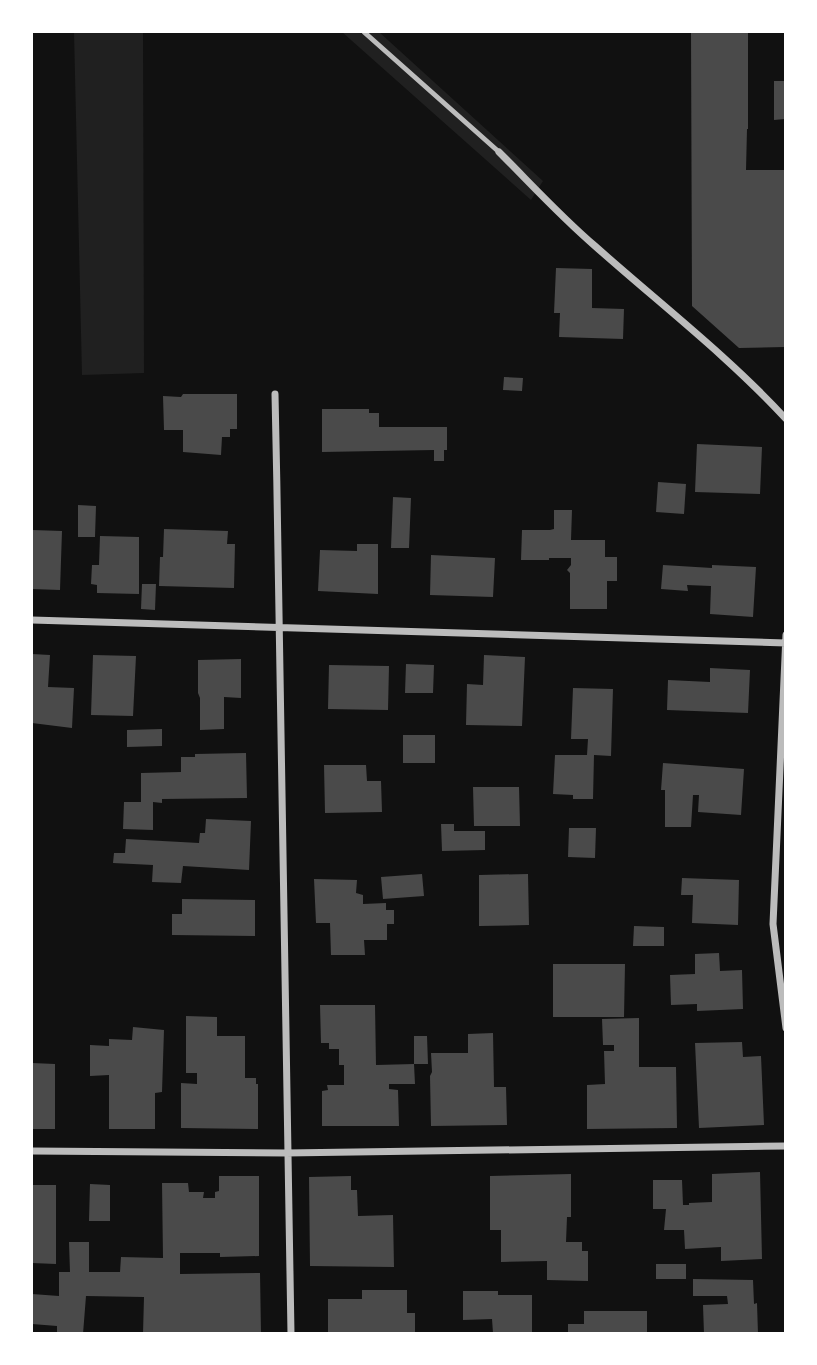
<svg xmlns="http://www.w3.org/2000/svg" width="817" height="1365" viewBox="0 0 817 1365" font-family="'Work Sans',sans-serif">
  <rect width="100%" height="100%" fill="#111"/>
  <path fill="#202020" d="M74,32H143L144,373L82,375Z
    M342,32H379L543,181L531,200Z"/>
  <path fill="#4a4a4a" d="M691,32H748V129H747L746,170H785V347L739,348L692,306Z
    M774,81H785V119L774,120Z
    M556,268L592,269V308L624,309L623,339L559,337L560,313H554Z
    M504,377L523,378L522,391L503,390Z
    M183,394H237V429H230V437H222L221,455L183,452V430H164L163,396L181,397Z
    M322,409H369V413H379V427H447V450H444V461H434V450L322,452Z
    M697,444L762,447L760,494L695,492Z
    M658,482L686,484L684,514L656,512Z
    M393,497L411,498L409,548H391Z
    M78,505L96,506L95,537H78Z
    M554,510H572L571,540H605V557H617V581H607V609H570V573L567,570L571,565V558H549V560H521L522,530H550L554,529Z
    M164,529L228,531L227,544H235L234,588L159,586L160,557H163Z
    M32,530L62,531L60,590L32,589Z
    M100,536L139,537V594L97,593V585L91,584L92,565H99Z
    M357,544H378V594L318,591L320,550L357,551Z
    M431,555L495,558L493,597L430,595Z
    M663,565L712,568V565L756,567L753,617L710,614L711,586L687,585L688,591L661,589Z
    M142,584H156L155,610L141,609Z
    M32,654L50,655L48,687L74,688L72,728L32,723Z
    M93,655L136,656L133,716L91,715Z
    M484,655L525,657L522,726L466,725L467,684L483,685Z
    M241,659V698L224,697V729L200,730V698L198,693V660Z
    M406,664L434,665L433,693H405Z
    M329,665L389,666L388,710L328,709Z
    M710,668L750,670L748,713L667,710L668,680L710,682Z
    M573,688L613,689L611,756L594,755L593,799H573V795L553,794L555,755H587L588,739H571Z
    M162,729V746L127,747V730Z
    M403,735H435V763H403Z
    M246,753L247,798L162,799V803L153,802V830L123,829L124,802H141V773L181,772V757H195V754Z
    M663,763L744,769L741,815L698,812L699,795H693L691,827H665V790H661Z
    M324,765H366L367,781H381L382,812L325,813Z
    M473,787H519L520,826H474Z
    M206,819L251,821L249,870L183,866L181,883L152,882L153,865L113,863L114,853H125L126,839L199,843L200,833H205Z
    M441,824H454V831H485V850L442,851Z
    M569,828H596L595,858L568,857Z
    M422,874L424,896L383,899L381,877Z
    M528,874L529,925L479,926V875Z
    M682,878L739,880L738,925L692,923L693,895H681Z
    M314,879L357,880L356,893L363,895V904L386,903V910H394V924H387V940H364L365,955H331L330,923H316Z
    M182,899L255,900V936L172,935V914H182Z
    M634,926L664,927V946H633Z
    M719,953L720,971L742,970L743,1009L697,1011V1004L671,1005L670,975L695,974V954Z
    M553,964H625L624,1017H553Z
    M320,1005H375L376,1065L414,1064L415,1084H389V1089L398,1090L399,1126H322V1091L328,1090L327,1085H344V1065H339V1049H329V1043H321Z
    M186,1016L217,1017V1036H245V1078H256V1084H258V1129L181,1128V1083L197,1084V1073H186Z
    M639,1018V1067H676L677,1128L587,1129V1085L605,1084L604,1051H614V1045H603L602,1019Z
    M133,1027L164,1030L162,1092L155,1093V1129H109V1075L90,1076V1045L109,1046V1039L132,1040Z
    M493,1033L494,1087H506L507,1125L431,1126L430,1076L432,1072L431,1053H468V1034Z
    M414,1036H427L428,1064H414Z
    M742,1042L743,1057L761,1056L764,1125L699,1128L695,1043Z
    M32,1063L55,1064V1129H32Z
    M760,1172L762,1259L721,1261V1247L685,1249L684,1230H664L666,1209H653V1180H682L683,1205H689V1203L712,1202V1174Z
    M571,1174V1217H567L566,1242H582V1251H588V1281L547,1280V1261L501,1262V1230H490V1176Z
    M219,1176H259V1256L220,1257V1253H180V1274L260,1273L261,1334H143L144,1297L86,1296L83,1334H57V1326L32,1324V1294L59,1296V1272H70L69,1242H89V1272H120L121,1257L163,1258L162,1183H188L189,1192H204L203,1198H215V1192L219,1191Z
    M351,1176V1190H357L358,1216L393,1215L394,1267L310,1266L309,1177Z
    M90,1184L110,1185V1221H89Z
    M32,1185H56V1264L32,1263Z
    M656,1264H686V1279H656Z
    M693,1279L753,1280L754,1304L757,1303L758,1334H704L703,1305L728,1304L727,1296H693Z
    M362,1290H407V1313H415V1334H328V1299H362Z
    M463,1291H498V1295H532V1334L493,1333L492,1319L463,1320Z
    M584,1311H647V1334H568V1324H584Z"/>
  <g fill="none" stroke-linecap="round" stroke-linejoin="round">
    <path stroke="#bcbcbc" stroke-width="5" d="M364,32L499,152"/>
    <path stroke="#bcbcbc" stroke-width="7" d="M499,152C531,184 561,217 595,246C659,303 728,356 786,419
      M275,394C282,707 283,1020 291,1334
      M32,620C283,627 534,637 786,643
      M786,635L773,924L786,1028
      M32,1151L286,1153L786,1146"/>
  </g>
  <rect width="817" height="1365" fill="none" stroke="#ffffff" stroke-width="66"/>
</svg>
